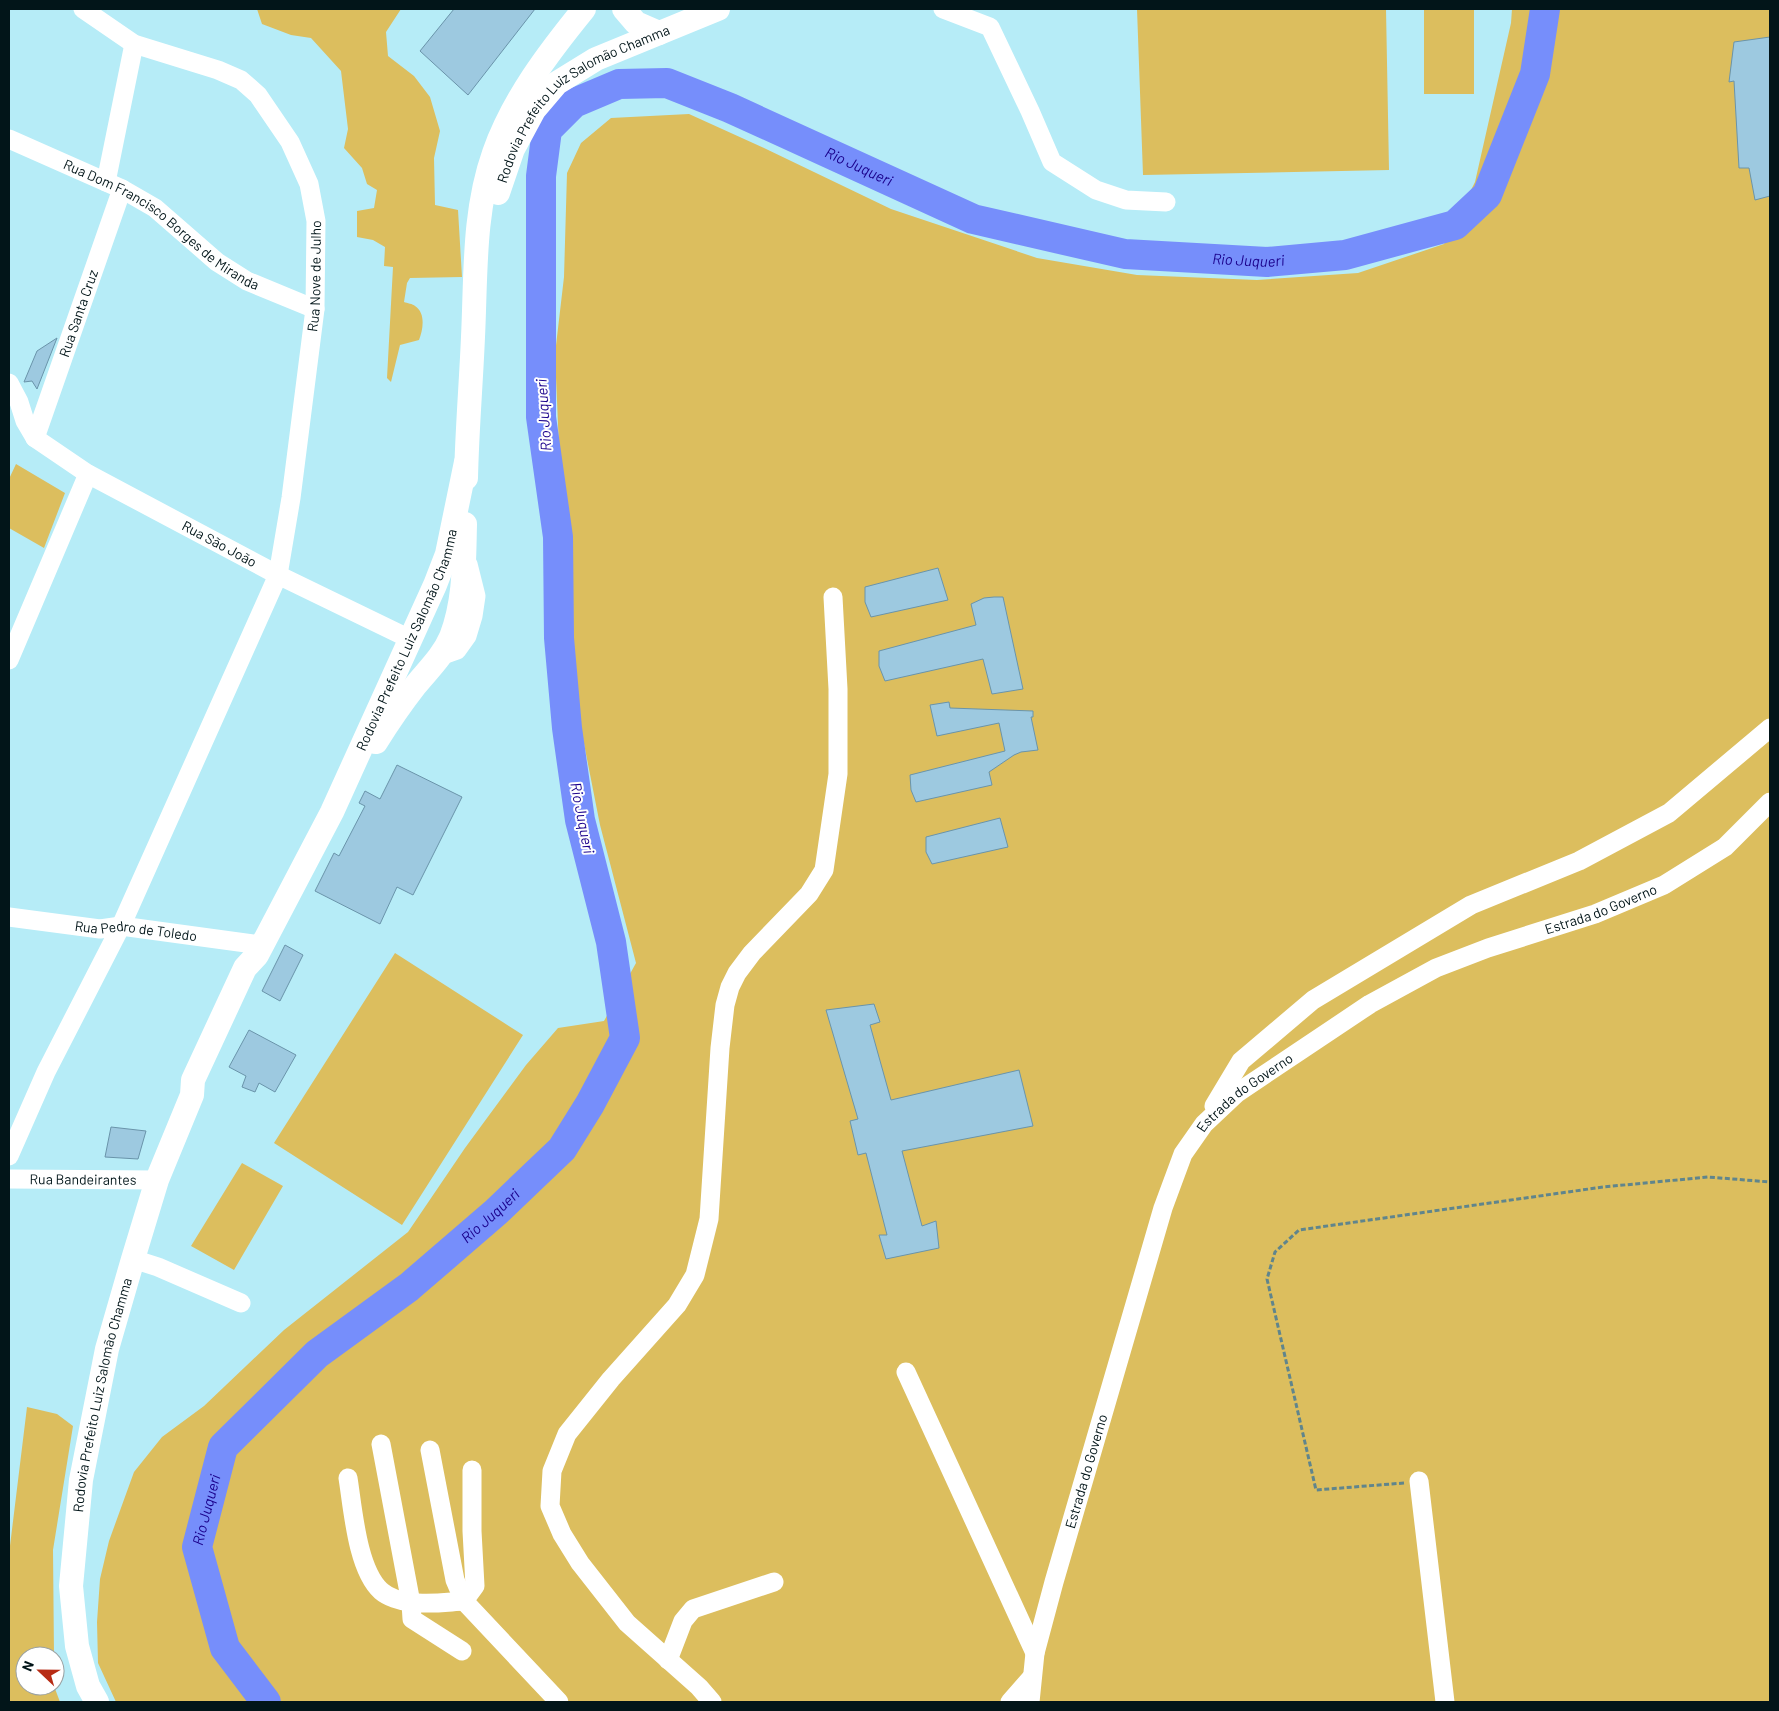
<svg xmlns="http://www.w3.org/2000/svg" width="1779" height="1711" viewBox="0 0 1779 1711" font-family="Barlow,sans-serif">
  <rect width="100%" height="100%" fill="#b6ecf7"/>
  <path fill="#dcbe5e" d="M257,9H401L386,32L388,56L414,76L430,97L440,131L434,158L435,205L458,210L462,277L410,278L407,283L404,302C407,303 413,304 415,306C426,313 423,330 419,340L400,345L391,382L387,378L393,267L384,266L385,247L373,240L357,237V211L374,208L377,190L367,184L362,168L344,148L348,129L341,71L311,38L291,35L262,24Z
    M1137,9H1386L1389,170L1143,175Z
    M1424,9H1474V94H1424Z
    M1512,9H1770V1702H116L98,1663L97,1622L100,1579L109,1541L134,1472L162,1437L204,1406L284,1330L408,1232L465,1148L526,1065L558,1028L604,1021L636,963L600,825L574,693L571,538L559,448L555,354L564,277L567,173L581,143L611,118L689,114L764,148L891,209L1037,258L1137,275L1257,280L1358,273L1444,244L1475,182L1511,23Z
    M16,464L65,493L44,548L9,528V479Z
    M395,953L523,1035L402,1225L274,1143Z
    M242,1163L283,1186L234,1270L191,1246Z
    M27,1407L57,1414L73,1426L53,1550L54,1656H25V1686H54L60,1702H9V1554Z"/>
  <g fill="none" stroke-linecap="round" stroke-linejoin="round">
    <path stroke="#768efb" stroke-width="30" id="s1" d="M266,1702L225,1648L197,1547L223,1447L317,1354L409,1287L496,1212L562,1149L590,1104L625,1038L611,942L580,820L567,728L559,638L558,537L541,417V176L547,130L574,103L619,84L667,83L730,108L973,219L1125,254L1267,262L1345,255L1455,225L1487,195L1535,74L1545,9"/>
  </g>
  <path fill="#9dc9e0" stroke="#6a94aa" d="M454,9H535L468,95L420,51Z
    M1770,37V196L1755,200L1749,168H1739L1734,81L1729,82L1734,42Z
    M57,338L37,389L32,381L24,382L37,351Z
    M938,568L948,600L871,617L865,602V587Z
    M994,597H1003L1023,689L992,694L983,659L885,681L879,666V651L976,625L971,604L984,598Z
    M949,702L950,708L1033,711V717H1031L1038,750L1021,752L1014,755L989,772L992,785L916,802L911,790L910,775L1005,751L999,723L937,736L930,705Z
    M397,765L462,797L413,895L397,887L380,924L315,891L334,853L339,856L365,806L359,803L365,791L380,799Z
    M1000,818L1008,847L932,864L926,852V837Z
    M285,945L303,955L280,1001L262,991Z
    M874,1004L880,1022L870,1025L891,1100L1019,1070L1033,1126L902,1151L922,1226L936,1221L939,1248L886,1259L879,1235H887L866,1153L858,1155L850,1121L858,1119L826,1010Z
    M249,1030L296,1055L275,1092L259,1083L255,1092L242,1087L246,1076L229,1067Z
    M111,1127L146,1131L138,1159L105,1157Z"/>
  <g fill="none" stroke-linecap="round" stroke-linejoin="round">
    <path stroke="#60858c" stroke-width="3" stroke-dasharray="5 2.5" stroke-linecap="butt" d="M1404,1483L1316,1490L1267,1279L1275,1252L1299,1230L1603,1187L1708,1177L1770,1182"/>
    <g stroke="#fff" stroke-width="19">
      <path d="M943,9L990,27L1030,111L1052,162L1096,190L1126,200L1166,202"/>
      <path id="s2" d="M9,139L122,189L155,208L217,262L247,281L315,309"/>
      <path d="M106,182L134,44"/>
      <path id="s3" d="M9,383L19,402L25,421L35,438L88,474L278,575L410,639"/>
      <path id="s4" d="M35,438L122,189"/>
      <path d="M440,656L457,650L467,636L473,616L476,596L468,564"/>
      <path d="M9,660L88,474"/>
      <path id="s5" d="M9,917L100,929L121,926L261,945"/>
      <path d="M1214,1106L1241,1061L1313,1000L1471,905L1579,861L1669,813L1770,728"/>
      <path id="s6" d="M9,1156L46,1072L121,926L278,575L291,498L315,309L316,221L309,184L290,142L258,95L241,80L218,70L134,44L83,9"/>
      <path id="s7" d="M9,1179L157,1180"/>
      <path d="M133,1259L158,1267L241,1303"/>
      <path d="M906,1372L1035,1653"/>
      <path d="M381,1444L411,1603L412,1619L462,1651"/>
      <path d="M430,1450L455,1580L464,1601L559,1702"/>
      <path d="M348,1478C353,1509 357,1569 381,1591C388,1597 400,1601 410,1602C427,1605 447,1602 464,1601L475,1586L472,1531V1470"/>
      <path d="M1419,1481L1445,1702"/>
      <path d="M668,1660L683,1621L693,1609L774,1582"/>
      <path d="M712,1702L699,1687L627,1623L580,1563L562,1534L550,1506L552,1471L567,1434L611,1379L677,1305L695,1275L709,1219L720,1048L725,1005L730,987L737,973L752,953L809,894L824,870L838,774V689L833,597"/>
      <path d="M1010,1702L1032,1677"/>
      <path id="s8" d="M1030,1702L1035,1653L1054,1582L1163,1208L1183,1154L1204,1124L1237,1093L1370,1004L1436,968L1488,948L1595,914L1664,885L1725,847L1770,802"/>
    </g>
    <g stroke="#fff" stroke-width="24">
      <path d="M624,9L636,23L659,33"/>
      <path id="s9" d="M498,193L513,149L534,110L557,83L596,59L718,9"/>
      <path d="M466,478C467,431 471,384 473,337C476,276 473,212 494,153C513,99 549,52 584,9"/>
      <path d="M376,742C388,723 401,704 415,686C428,670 443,656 451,637C465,601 464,562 465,524"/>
      <path id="s10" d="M97,1702L88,1686L77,1646L71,1586L81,1480L107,1349L133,1259L157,1180L192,1095L193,1080L245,968L257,955L332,812L435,585L447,554L466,462"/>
    </g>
  </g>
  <g text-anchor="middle" stroke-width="4" stroke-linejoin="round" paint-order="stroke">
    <g font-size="14" fill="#021519" stroke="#fff">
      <text dy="5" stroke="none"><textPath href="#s9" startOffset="131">Rodovia Prefeito Luiz Salomão Chamma</textPath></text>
      <text dy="5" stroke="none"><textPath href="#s2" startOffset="176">Rua Dom Francisco Borges de Miranda</textPath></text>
      <text dy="5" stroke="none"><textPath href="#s6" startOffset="942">Rua Nove de Julho</textPath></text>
      <text dy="5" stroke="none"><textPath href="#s4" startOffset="132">Rua Santa Cruz</textPath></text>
      <text dy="5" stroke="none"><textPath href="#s3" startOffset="274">Rua São João</textPath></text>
      <text dy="5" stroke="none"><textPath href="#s10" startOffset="1134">Rodovia Prefeito Luiz Salomão Chamma</textPath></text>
      <text dy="5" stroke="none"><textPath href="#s8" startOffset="1062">Estrada do Governo</textPath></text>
      <text dy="5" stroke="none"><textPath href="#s5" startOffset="128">Rua Pedro de Toledo</textPath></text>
      <text dy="5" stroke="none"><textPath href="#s8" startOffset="658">Estrada do Governo</textPath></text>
      <text dy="5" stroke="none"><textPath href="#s7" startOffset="74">Rua Bandeirantes</textPath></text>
      <text dy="5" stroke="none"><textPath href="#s10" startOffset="314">Rodovia Prefeito Luiz Salomão Chamma</textPath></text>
      <text dy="5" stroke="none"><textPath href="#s8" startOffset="238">Estrada do Governo</textPath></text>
    </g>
    <g font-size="15" font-style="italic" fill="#1a018b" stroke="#fff">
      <text dy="5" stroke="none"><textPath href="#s1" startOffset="2116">Rio Juqueri</textPath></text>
      <text dy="5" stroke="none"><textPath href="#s1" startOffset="2521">Rio Juqueri</textPath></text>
      <text transform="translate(544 415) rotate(-94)" y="5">Rio Juqueri</text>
      <text transform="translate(582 818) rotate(79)" y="5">Rio Juqueri</text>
      <text dy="5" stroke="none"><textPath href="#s1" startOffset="630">Rio Juqueri</textPath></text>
      <text dy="5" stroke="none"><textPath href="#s1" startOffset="211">Rio Juqueri</textPath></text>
    </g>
  </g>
  <rect width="1779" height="1711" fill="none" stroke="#021519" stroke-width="20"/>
  <g transform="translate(40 1671) rotate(292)"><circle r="24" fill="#ffffff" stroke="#9aa1a3"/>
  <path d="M0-4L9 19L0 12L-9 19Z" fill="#b72b14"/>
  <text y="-8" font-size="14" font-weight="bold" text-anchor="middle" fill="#021519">N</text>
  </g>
</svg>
